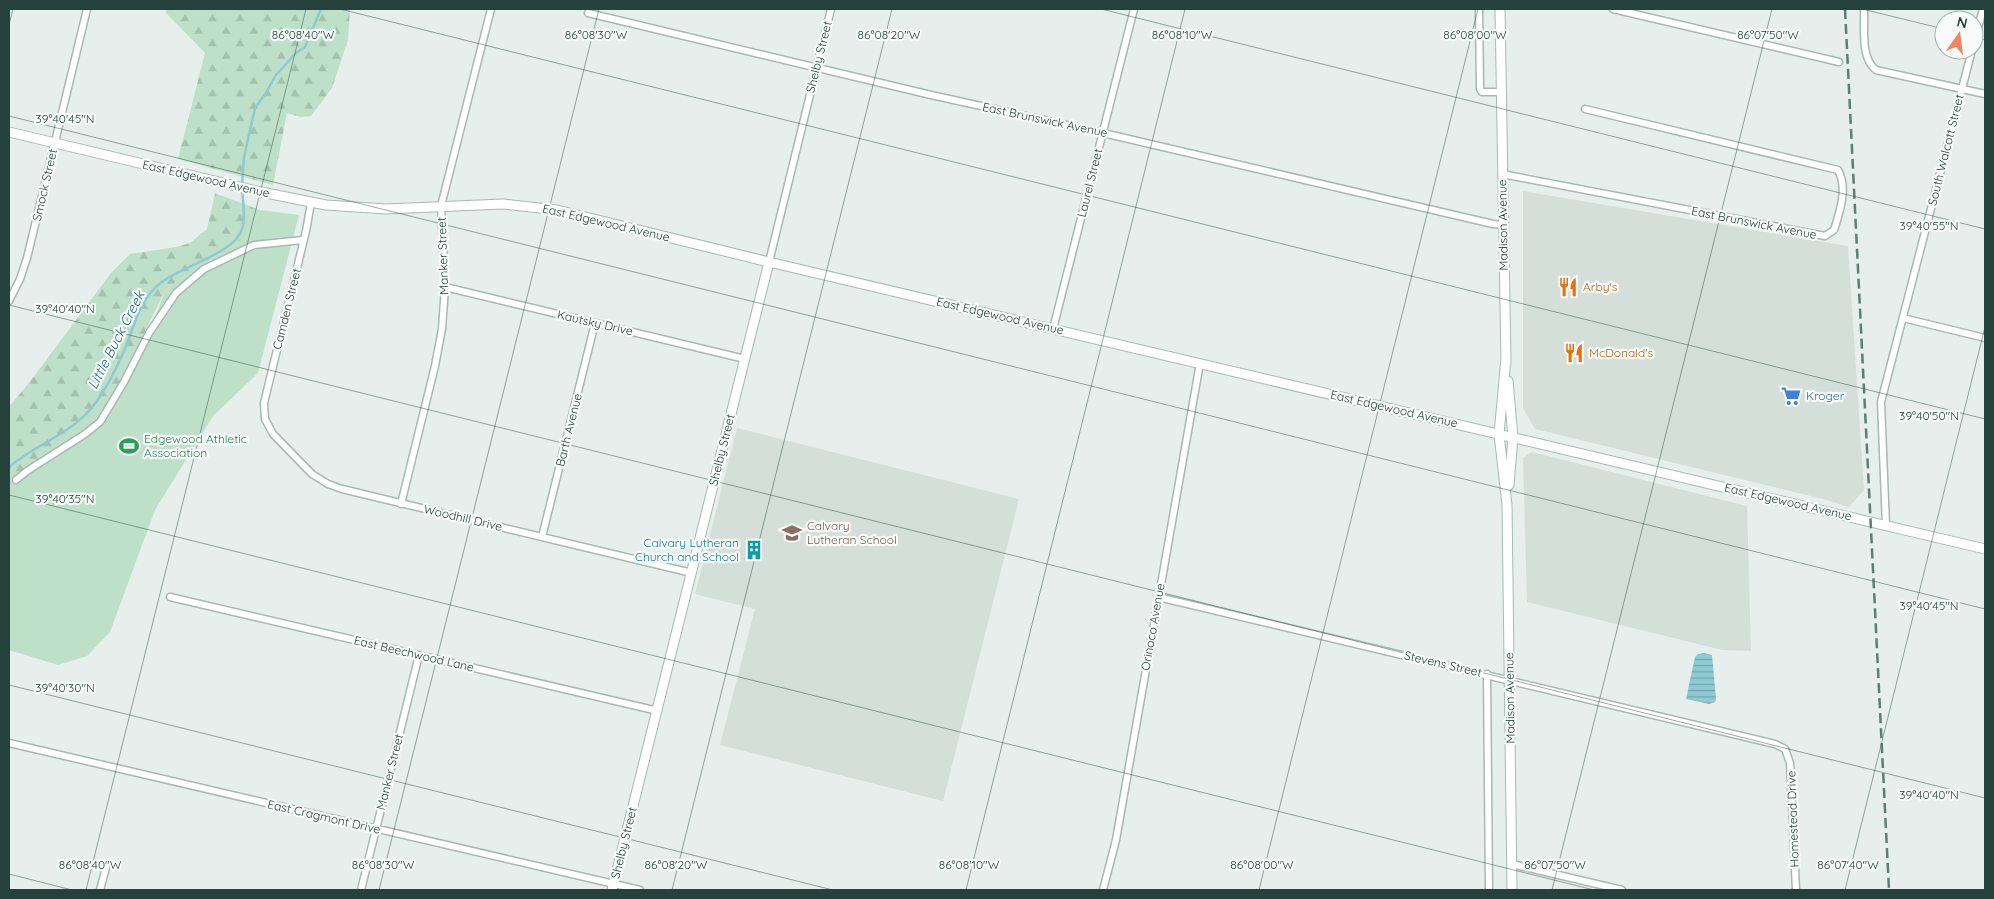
<svg xmlns="http://www.w3.org/2000/svg" width="1994" height="899" viewBox="0 0 1994 899" font-family="Quicksand,sans-serif">
  <defs>
    <pattern id="forest-firs" width="22" height="20" patternUnits="userSpaceOnUse" patternTransform="scale(1.25)"><rect width="22" height="20" fill="#bfe0c8"/><path d="M5 1l3.5 6h-7zM16 11l3.5 6h-7z" fill="#a4c1ad"/></pattern>
    <pattern id="water-rules" width="6" height="5" patternUnits="userSpaceOnUse" patternTransform="scale(1.25)"><rect width="6" height="5" fill="#8ec9d4"/><path d="M0 2.5h6" fill="none" stroke="#74a5ad"/></pattern>
  </defs>
  <rect width="100%" height="100%" fill="#e6efeb"/>
  <path fill="#d4dfda" d="M1523,191L1848,246L1864,490L1849,507L1827,500L1535,429L1523,408Z
    M737,428L1019,499L943,801L720,745L755,609L695,594Z
    M1532,452L1747,506L1751,651L1722,650L1527,602L1523,458Z"/>
  <path fill="url(#forest-firs)" d="M166,9H350L348,40L332,88L311,116L300,117L287,113L273,185L178,159L205,53L166,13Z
    M215,193L260,210L246,237L166,289L100,422L9,492V407L32,379L111,273L130,254L176,247L190,243L207,229Z"/>
  <path fill="#bfe0c8" d="M260,210L299,215L258,373L213,416L155,510L110,632L87,656L58,665L9,650V488L27,471L100,422L149,333L166,289L246,237Z"/>
  <path fill="url(#water-rules)" d="M1704,653L1712,655L1716,699L1715,702L1709,704L1686,699L1695,657L1698,654Z"/>
  <g fill="none" stroke-linecap="round" stroke-linejoin="round">
    <path stroke="#8ec9d4" stroke-width="2.5" d="M242,185L244,157L255,108L267,91L276,75L296,53L305,47L321,9
      M9,468C13,462 21,459 27,454C47,441 70,431 87,413C101,399 116,370 124,351C133,330 138,304 156,287C176,267 236,254 242,229C246,217 243,203 242,190"/>
    <defs>
      <path id="street" d="M1479,9L1480,89L1482,92H1501
        M1613,9L1839,62
        M1864,9C1865,27 1860,58 1876,70L1985,94
        M588,13L931,95L1103,133L1493,224L1503,225
        M1974,43L1983,9
        M1502,174L1825,236L1834,230C1840,211 1848,188 1838,170L1585,109
        M311,203L306,231L264,403L265,419L273,434L312,474L328,484L342,489L692,573
        M769,262L831,9
        M445,287L745,359
        M9,301L20,279L27,258L87,9
        M1903,318L1985,338
        M1053,329L1134,9
        M16,480L27,471L85,434L100,422L124,382L149,333L176,293L204,269L254,245L303,240
        M401,504L435,366L442,329L445,287L441,206L491,9
        M1886,526L1881,402L1972,50
        M542,537L595,323
        M170,597L658,711
        M1158,597L1775,744L1785,749L1790,763L1796,890
        M1487,674L1489,890
        M9,743L640,890
        M1512,864L1622,890
        M100,890L107,864
        M361,890L419,655
        M1103,890L1116,840L1200,363"/>
      <path id="secondary" d="M1500,9L1506,363
        M9,132L261,192L326,205L386,209L503,204L557,210L769,262L1985,549
        M1506,358L1499,434L1507,505L1512,890
        M1508,381L1513,437L1509,485
        M612,890L769,262"/>
    </defs>
    <use href="#street" stroke="#a8b8b2" stroke-width="9"/>
    <use href="#secondary" stroke="#a4bbb3" stroke-width="11"/>
    <use href="#street" stroke="#fff" stroke-width="6"/>
    <use href="#secondary" stroke="#fff" stroke-width="9"/>
    <path stroke="#5f7d75" stroke-width="2.5" stroke-dasharray="10 5" stroke-linecap="butt" d="M1845,9L1889,890"/>
  </g>
  <path fill="none" stroke="#24423a" stroke-width="1" stroke-opacity="0.45" d="M340,9L1985,419M1101,9L1985,229M1862,9L1944,29M9,25L13,9M1974,37L1985,40M9,116L1985,609M9,305L1985,798M9,495L1594,890M9,685L833,890M9,874L72,890M86,890L306,9M379,890L599,9M672,890L892,9M966,890L1185,9M1259,890L1478,9M1552,890L1772,9M1845,890L1985,327"/>
  <defs>
    <symbol id="restaurant-bare" viewBox="-9 -9 18 18"><path d="M-5-6h1v4h1v-4h1v4h1v-4h1v5L-1.5 .5V6h-2V.5L-5-1ZM5-6V6H3V1.5H1.5Q1.5-4 5-6Z" fill="#e8710a" stroke="#f7fbf9" stroke-width="2.5" paint-order="stroke"/></symbol>
    <symbol id="supermarket-bare" viewBox="-9 -9 18 18"><path d="M-6-5.5h2.5l.6 2H6L4.5 2H-2.5L-4.4-4H-6ZM-1.5 3.2a1.3 1.3 0 1 0 .1 0ZM3 3.2a1.3 1.3 0 1 0 .1 0Z" fill="#3f7fe0" stroke="#f7fbf9" stroke-width="2.5" paint-order="stroke"/></symbol>
    <symbol id="stadium-bare" viewBox="-9 -9 18 18"><path d="M0-5a6.5 5 0 1 0 0 10a6.5 5 0 1 0 0-10ZM-3.5-1.8h7v3.6h-7Z" fill="#2e9e5b" stroke="#f7fbf9" stroke-width="2.5" paint-order="stroke"/></symbol>
    <symbol id="school-bare" viewBox="-9 -9 18 18"><path d="M0-5L7-2L0 1L-7-2ZM-4 1L0 2.5L4 1V4Q0 6-4 4Z" fill="#8d6e63" stroke="#f7fbf9" stroke-width="2.5" paint-order="stroke"/></symbol>
    <symbol id="building-bare" viewBox="-9 -9 18 18"><path d="M-4-6H4V6H1V3H-1V6H-4ZM-2.5-4.3h1.7v1.8h-1.7ZM.8-4.3h1.7v1.8H.8ZM-2.5-1h1.7V.8h-1.7ZM.8-1h1.7V.8H.8Z" fill="#0f9aa8" stroke="#f7fbf9" stroke-width="2.5" paint-order="stroke"/></symbol>
  </defs>
  <g fill-rule="evenodd">
    <use href="#restaurant-bare" x="1554" y="273" width="28" height="28"/>
    <use href="#restaurant-bare" x="1560" y="339" width="28" height="28"/>
    <use href="#supermarket-bare" x="1777" y="382" width="28" height="28"/>
    <use href="#stadium-bare" x="115" y="432" width="28" height="28"/>
    <use href="#school-bare" x="778" y="519" width="28" height="28"/>
    <use href="#building-bare" x="740" y="536" width="28" height="28"/>
  </g>
  <g text-anchor="middle" stroke-width="4.5" stroke-linejoin="round" paint-order="stroke">
    <g font-size="12" fill="#24423a" stroke="#f7fbf9">
      <text transform="translate(819 57) rotate(-76)" y="4">Shelby Street</text>
      <text transform="translate(1045 120) rotate(12)" y="4">East Brunswick Avenue</text>
      <text transform="translate(1946 150) rotate(-76)" y="4">South Walcott Street</text>
      <text transform="translate(206 179) rotate(13)" y="4">East Edgewood Avenue</text>
      <text transform="translate(1090 183) rotate(-76)" y="4">Laurel Street</text>
      <text transform="translate(45 185) rotate(-77)" y="4">Smock Street</text>
      <text transform="translate(606 223) rotate(13)" y="4">East Edgewood Avenue</text>
      <text transform="translate(1754 223) rotate(11)" y="4">East Brunswick Avenue</text>
      <text transform="translate(1503 225) rotate(-91)" y="4">Madison Avenue</text>
      <text transform="translate(443 256) rotate(-92)" y="4">Manker Street</text>
      <text transform="translate(287 309) rotate(-76)" y="4">Camden Street</text>
      <text transform="translate(1000 316) rotate(13)" y="4">East Edgewood Avenue</text>
      <text transform="translate(595 323) rotate(13)" y="4">Kautsky Drive</text>
      <text transform="translate(1394 409) rotate(13)" y="4">East Edgewood Avenue</text>
      <text transform="translate(569 430) rotate(-76)" y="4">Barth Avenue</text>
      <text transform="translate(722 450) rotate(-76)" y="4">Shelby Street</text>
      <text transform="translate(1788 502) rotate(13)" y="4">East Edgewood Avenue</text>
      <text transform="translate(463 518) rotate(13)" y="4">Woodhill Drive</text>
      <text transform="translate(1153 627) rotate(-80)" y="4">Orinoco Avenue</text>
      <text transform="translate(414 654) rotate(13)" y="4">East Beechwood Lane</text>
      <text transform="translate(1443 664) rotate(13)" y="4">Stevens Street</text>
      <text transform="translate(1510 698) rotate(-91)" y="4">Madison Avenue</text>
      <text transform="translate(390 772) rotate(-76)" y="4">Manker Street</text>
      <text transform="translate(324 817) rotate(13)" y="4">East Cragmont Drive</text>
      <text transform="translate(1793 819) rotate(-92)" y="4">Homestead Drive</text>
      <text transform="translate(624 843) rotate(-76)" y="4">Shelby Street</text>
    </g>
    <g font-size="12" fill="#c56008" stroke="#f7fbf9" text-anchor="start">
      <text x="1583" y="291">Arby's</text>
      <text x="1589" y="357">McDonald's</text>
    </g>
    <g font-size="12" fill="#366cbe" stroke="#f7fbf9" text-anchor="start">
      <text x="1806" y="400">Kroger</text>
    </g>
    <g font-size="12" fill="#27864d" stroke="#f7fbf9" text-anchor="start">
      <text x="144" y="443">Edgewood Athletic<tspan x="144" dy="14">Association</tspan></text>
    </g>
    <g font-size="12" fill="#785e54" stroke="#f7fbf9" text-anchor="start">
      <text x="807" y="530">Calvary<tspan x="807" dy="14">Lutheran School</tspan></text>
    </g>
    <g font-size="12" fill="#0d838f" stroke="#f7fbf9" text-anchor="end">
      <text x="739" y="547">Calvary Lutheran<tspan x="739" dy="14">Church and School</tspan></text>
    </g>
    <g font-size="14" font-style="italic" fill="#1c6f80" stroke="#f7fbf9">
      <text transform="translate(116 340) rotate(-63)" y="5">Little Buck Creek</text>
    </g>
  </g>
  <g font-size="12" text-anchor="middle" fill="#24423a" stroke="#f7fbf9" stroke-width="4.5" stroke-linejoin="round" paint-order="stroke">
    <text x="303" y="39">86°08'40"W</text>
    <text x="596" y="39">86°08'30"W</text>
    <text x="889" y="39">86°08'20"W</text>
    <text x="1182" y="39">86°08'10"W</text>
    <text x="1475" y="39">86°08'00"W</text>
    <text x="1768" y="39">86°07'50"W</text>
    <text x="65" y="123">39°40'45"N</text>
    <text x="1929" y="230">39°40'55"N</text>
    <text x="65" y="313">39°40'40"N</text>
    <text x="1929" y="420">39°40'50"N</text>
    <text x="65" y="503">39°40'35"N</text>
    <text x="1929" y="610">39°40'45"N</text>
    <text x="65" y="692">39°40'30"N</text>
    <text x="1929" y="799">39°40'40"N</text>
    <text x="90" y="869">86°08'40"W</text>
    <text x="383" y="869">86°08'30"W</text>
    <text x="676" y="869">86°08'20"W</text>
    <text x="969" y="869">86°08'10"W</text>
    <text x="1262" y="869">86°08'00"W</text>
    <text x="1555" y="869">86°07'50"W</text>
    <text x="1848" y="869">86°07'40"W</text>
  </g>
  <rect width="1994" height="899" fill="none" stroke="#24423a" stroke-width="20"/>
  <g transform="translate(1959 35) rotate(14)"><circle r="24" fill="#f7fbf9" stroke="#a3b1ad"/>
  <path d="M0-4L9 19L0 12L-9 19Z" fill="#f4845f"/>
  <text y="-8" font-size="14" font-weight="bold" text-anchor="middle" fill="#24423a">N</text>
  </g>
</svg>
